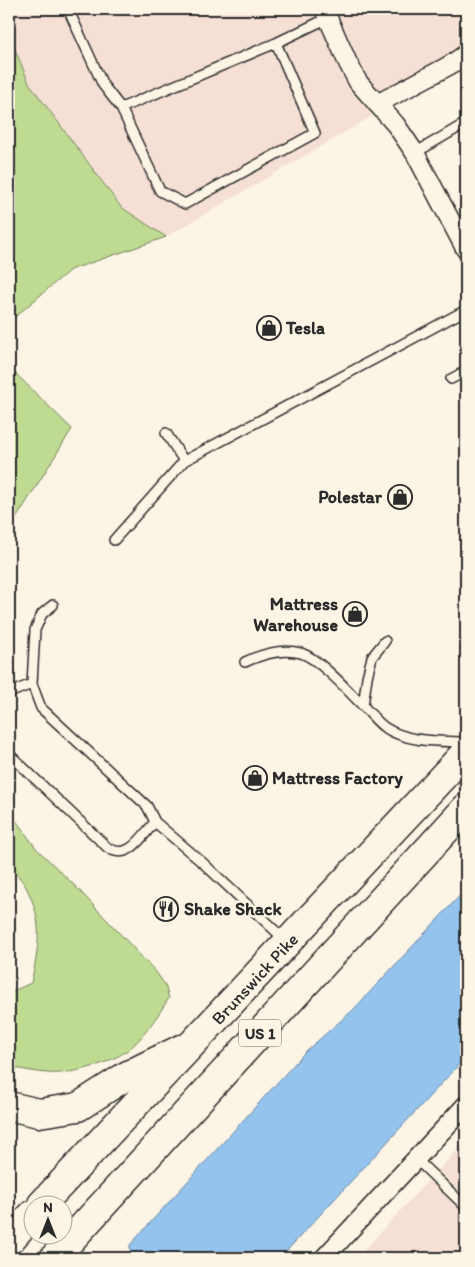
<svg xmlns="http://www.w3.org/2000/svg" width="475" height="1267" viewBox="0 0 475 1267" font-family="Itim,sans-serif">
  <rect width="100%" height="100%" fill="#fcf5e5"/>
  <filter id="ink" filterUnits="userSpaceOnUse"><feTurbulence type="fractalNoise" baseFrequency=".02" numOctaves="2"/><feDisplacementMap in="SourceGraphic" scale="10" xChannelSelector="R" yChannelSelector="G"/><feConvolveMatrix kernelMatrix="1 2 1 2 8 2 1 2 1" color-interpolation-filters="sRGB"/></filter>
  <g filter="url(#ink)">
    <path fill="#f6dfd4" d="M9,9H466V61L166,237L122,207L29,83L9,35Z
      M466,1141V1258H357L412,1198Z"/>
    <path fill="#bfda91" stroke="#75825e" d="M9,35L29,83L121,207L166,237L70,270L9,322Z
      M9,367L72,429L9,530Z
      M9,811L36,848L77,888L156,972L165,985L169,998C158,1015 142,1041 125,1052C106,1065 71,1075 47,1073C34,1072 21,1069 9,1067V993L31,983C39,946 44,922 26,887C22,879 14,872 9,865Z"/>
    <path fill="#94c3ee" stroke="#6a86a0" d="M466,889V1057L280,1258H130V1245L306,1051L353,1010Z"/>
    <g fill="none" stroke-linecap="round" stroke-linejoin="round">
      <defs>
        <path id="service" d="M68,9L103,85L121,108L160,191L185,204L315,133L276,43
          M121,108L276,43L328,18
          M415,153L466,123
          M451,379L466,371
          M166,433L184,461L466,310
          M114,540L184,461
          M53,605L42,614L35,630L32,684L41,708L147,806L155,822L203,863L285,940
          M245,662C262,654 282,648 301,653C320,659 350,693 365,708C371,714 377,722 384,727C408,743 439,741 466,742
          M9,693L32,684
          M363,706L367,677L372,657L385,641
          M9,754L108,848C129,861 142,836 155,822
          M416,1159L466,1207"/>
        <path id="minor" d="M324,9L347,61L358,82L396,125L415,153L466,250
          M377,104L450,65L466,54
          M324,1258L466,1105"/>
        <path id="trunk" d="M9,1106L39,1113L78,1107L126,1076L181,1049
          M42,1204L466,752
          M9,1241L32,1215
          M54,1258L466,808"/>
      </defs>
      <use href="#service" stroke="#2b2b2b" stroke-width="12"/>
      <use href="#minor" stroke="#2b2b2b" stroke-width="21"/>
      <use href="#trunk" stroke="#2b2b2b" stroke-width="31"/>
      <use href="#service" stroke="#fcf5e5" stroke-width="9"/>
      <use href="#minor" stroke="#fcf5e5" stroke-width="18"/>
      <use href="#trunk" stroke="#fcf5e5" stroke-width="28"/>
    </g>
  </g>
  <defs>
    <symbol id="shop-ring" viewBox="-11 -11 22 22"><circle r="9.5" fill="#fcf5e5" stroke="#2b2b2b" stroke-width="1.5"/><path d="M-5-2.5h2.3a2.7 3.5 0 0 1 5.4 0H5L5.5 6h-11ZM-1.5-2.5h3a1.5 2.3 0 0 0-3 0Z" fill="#2b2b2b"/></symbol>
    <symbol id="restaurant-ring" viewBox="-11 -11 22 22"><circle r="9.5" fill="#fcf5e5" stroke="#2b2b2b" stroke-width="1.5"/><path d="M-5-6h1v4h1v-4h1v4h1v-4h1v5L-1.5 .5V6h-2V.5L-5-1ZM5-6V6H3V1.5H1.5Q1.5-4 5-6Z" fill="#2b2b2b"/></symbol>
  </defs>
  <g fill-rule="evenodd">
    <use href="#shop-ring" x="255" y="314" width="28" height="28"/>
    <use href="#shop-ring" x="386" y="483" width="28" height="28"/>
    <use href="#shop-ring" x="341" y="600" width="28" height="28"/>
    <use href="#shop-ring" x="241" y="764" width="28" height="28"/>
    <use href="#restaurant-ring" x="152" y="895" width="28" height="28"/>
  </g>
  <g text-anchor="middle" stroke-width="5" stroke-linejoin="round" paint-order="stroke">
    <rect fill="#fcf5e5" stroke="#6a6863" stroke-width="1" x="239" y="1019.5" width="42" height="27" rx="4"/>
    <g font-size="16" font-weight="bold" fill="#2b2b2b">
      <text x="260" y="1039">US 1</text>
    </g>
    <g font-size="18" font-weight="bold" fill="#2b2b2b" stroke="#fcf5e5" text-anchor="start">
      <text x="286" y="334">Tesla</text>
      <text x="382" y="503" text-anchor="end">Polestar</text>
      <text x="338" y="610" text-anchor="end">Mattress<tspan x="338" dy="21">Warehouse</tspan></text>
      <text x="272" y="784">Mattress Factory</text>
      <text x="184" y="915">Shake Shack</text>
    </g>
    <g font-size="18" fill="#2b2b2b" stroke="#fcf5e5">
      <text transform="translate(255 979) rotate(-47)" y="6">Brunswick Pike</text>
    </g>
  </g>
  <rect width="475" height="1267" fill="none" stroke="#fcf5e5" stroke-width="30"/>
  <rect x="15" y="15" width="445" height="1237" fill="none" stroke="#2b2b2b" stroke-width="2" filter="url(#ink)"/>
  <g transform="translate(48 1220)"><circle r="24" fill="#fcf5e5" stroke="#a8a49b"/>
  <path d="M0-4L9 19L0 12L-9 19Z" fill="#2b2b2b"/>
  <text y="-8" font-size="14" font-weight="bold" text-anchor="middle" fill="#2b2b2b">N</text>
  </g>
</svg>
